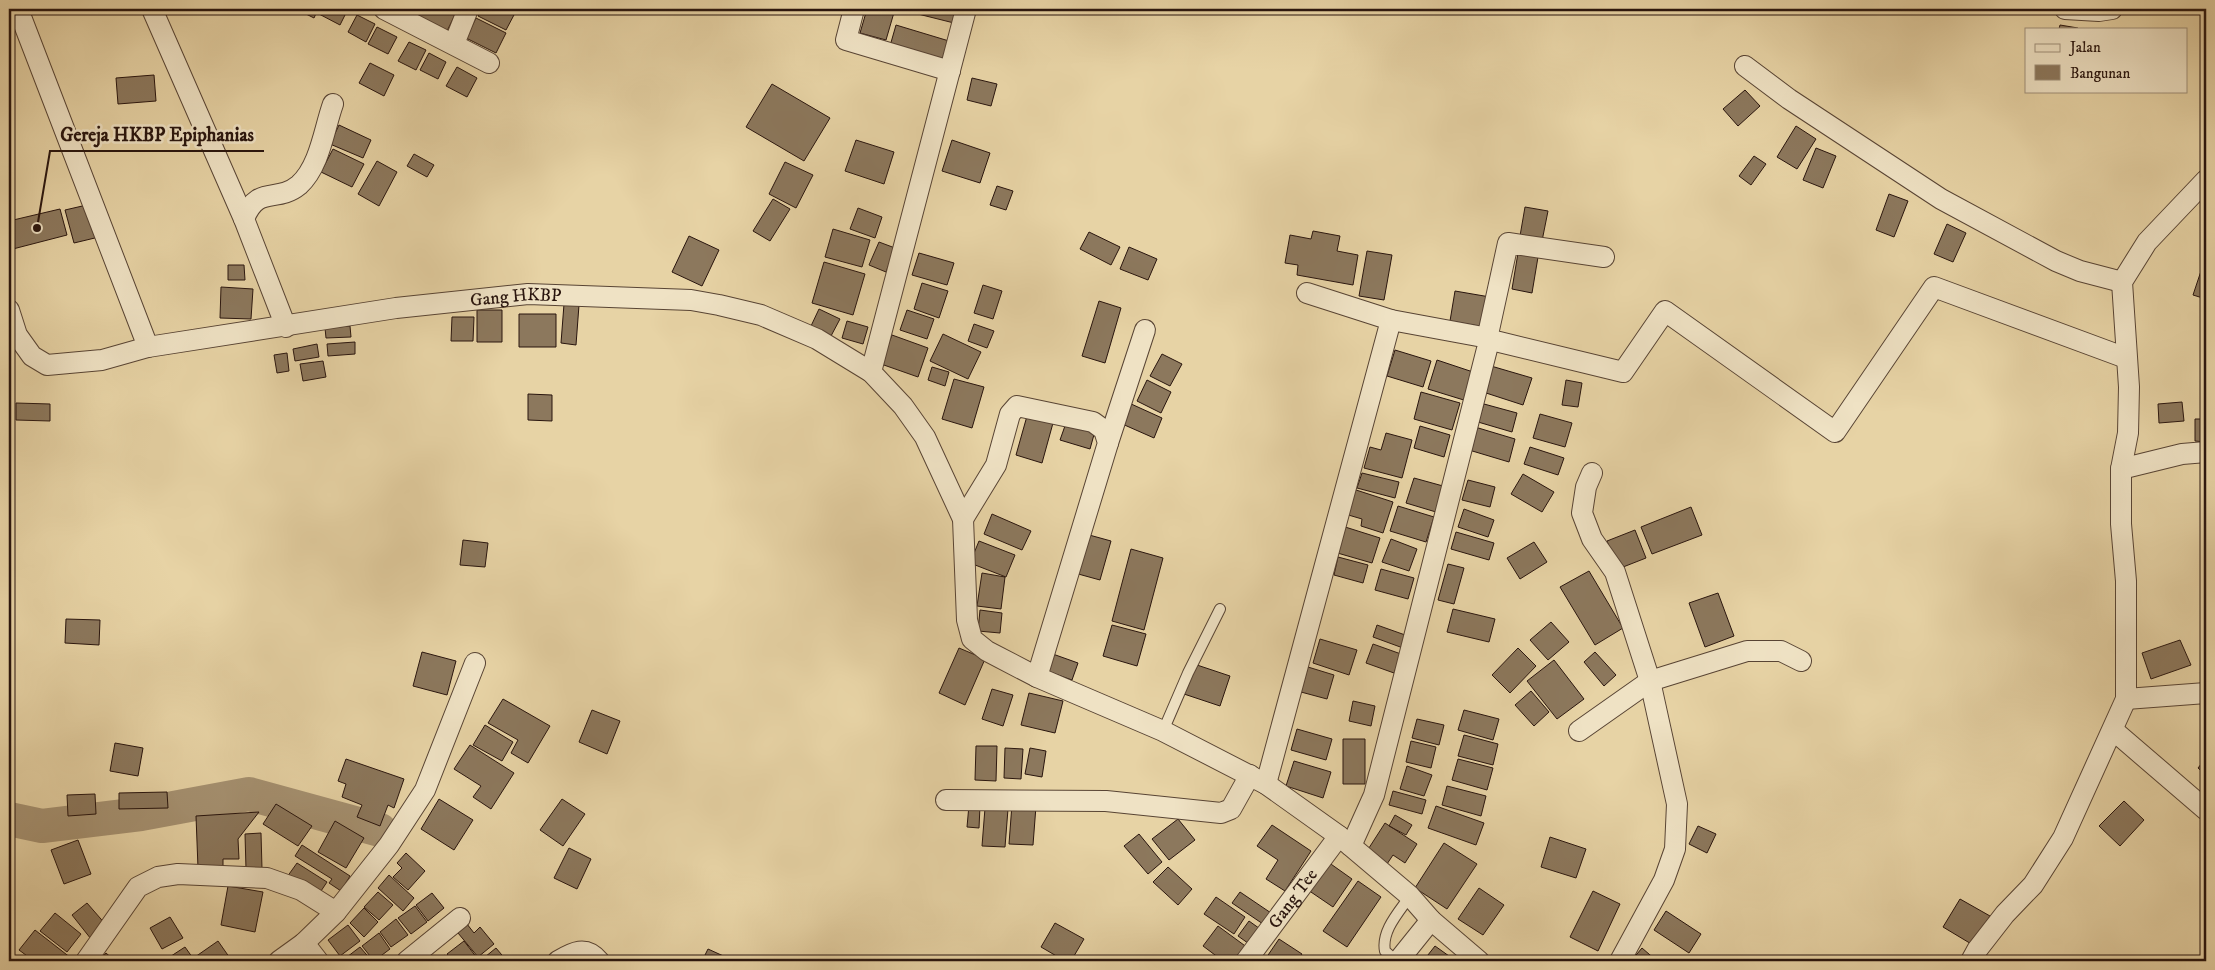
<svg xmlns="http://www.w3.org/2000/svg" width="2215" height="970" viewBox="0 0 2215 970" font-family="'IM FELL DW Pica',serif">
  <rect width="100%" height="100%" fill="#e7d3a5"/>
  <filter id="stains"><feTurbulence type="fractalNoise" baseFrequency=".004" numOctaves="4"/><feColorMatrix values="0 0 0 0 .2 0 0 0 0 .09 0 0 0 0 .02 0 0 0 .5 -.17"/></filter>
  <radialGradient id="worn" r=".72"><stop offset=".6" stop-color="#630" stop-opacity="0"/><stop offset="1" stop-color="#630" stop-opacity=".3"/></radialGradient>
  <g fill="none" stroke-linecap="round" stroke-linejoin="round">
    <path stroke="#a69272" stroke-width="34" d="M9,819L42,826L141,814L249,794L380,830"/>
  </g>
  <path fill="#8c785d" stroke="#29150e" d="M296,9H318L314,18Z
    M322,9H348L340,25L319,14Z
    M419,9H458L446,33L415,17Z
    M482,9H507L515,13L506,30L478,16Z
    M867,9H895L886,40L860,33Z
    M916,9H958L954,23L914,13Z
    M357,15L375,24L366,42L348,32Z
    M476,18L506,33L496,53L466,38Z
    M896,25L949,41L943,62L890,46Z
    M2060,25L2078,28V29H2059Z
    M377,27L397,37L388,54L368,44Z
    M409,42L426,50L416,70L398,61Z
    M429,53L446,62L438,79L420,70Z
    M370,63L394,75L384,96L359,83Z
    M457,67L477,78L467,97L446,86Z
    M154,75L156,101L118,104L116,78Z
    M972,78L997,84L991,106L967,100Z
    M772,84L830,118L804,161L746,127Z
    M1745,90L1760,106L1738,126L1723,109Z
    M339,125L371,140L363,158L330,144Z
    M1796,126L1816,139L1797,169L1777,157Z
    M856,140L894,152L884,184L845,171Z
    M952,140L990,153L980,183L942,171Z
    M1816,148L1836,156L1823,188L1803,180Z
    M333,149L364,164L352,187L321,172Z
    M414,154L434,165L427,177L407,166Z
    M1754,156L1766,164L1751,185L1739,176Z
    M377,161L397,172L379,206L358,194Z
    M785,162L813,175L796,208L769,194Z
    M997,186L1013,191L1006,210L990,205Z
    M1889,194L1908,201L1894,237L1876,230Z
    M773,199L790,209L770,241L753,231Z
    M91,204L99,237L74,243L65,210Z
    M1525,207L1548,211L1542,241L1520,236Z
    M858,208L882,217L875,238L850,229Z
    M60,209L67,235L9,250V221Z
    M1947,224L1966,233L1953,262L1934,254Z
    M833,229L870,240L862,267L825,257Z
    M1313,231L1340,236L1337,251L1358,255L1353,285L1297,275L1298,265L1285,263L1290,235L1311,239Z
    M1089,232L1120,247L1111,265L1080,249Z
    M689,236L719,250L702,286L672,272Z
    M879,242L895,248L886,272L869,265Z
    M1129,247L1157,259L1148,280L1120,269Z
    M1367,251L1392,255L1384,300L1359,296Z
    M919,253L954,263L947,285L912,275Z
    M1518,253L1538,257L1532,293L1512,289Z
    M824,262L865,274L853,315L812,303Z
    M228,265H244L245,280H228Z
    M2203,265L2206,266V299L2193,295Z
    M922,283L948,291L939,318L914,309Z
    M983,285L1002,291L993,319L974,313Z
    M221,287L253,289L251,319L220,318Z
    M1455,291L1490,297L1484,327L1450,321Z
    M1099,301L1121,308L1105,363L1082,356Z
    M564,304L579,305L576,345L561,343Z
    M819,309L840,319L831,336L811,326Z
    M477,310H502V342H477Z
    M907,310L934,319L927,339L900,330Z
    M519,314H556V347H519Z
    M452,317H474L473,341H451Z
    M847,321L868,327L863,344L842,338Z
    M974,324L994,331L987,348L968,341Z
    M350,326L351,337L326,338L325,328Z
    M943,334L981,352L968,379L930,361Z
    M892,335L928,348L918,377L881,364Z
    M355,342V354L328,356L327,344Z
    M317,344L319,357L295,361L293,349Z
    M1395,350L1431,361L1423,387L1387,376Z
    M287,353L289,371L277,373L274,355Z
    M1162,354L1182,364L1170,386L1150,376Z
    M1437,360L1476,373L1467,401L1428,389Z
    M323,361L326,377L303,381L300,364Z
    M1491,366L1532,378L1523,405L1483,392Z
    M932,367L949,372L945,386L928,380Z
    M954,379L984,387L972,428L942,419Z
    M1147,380L1171,392L1161,413L1137,401Z
    M1566,380L1582,383L1578,407L1562,405Z
    M1421,392L1460,403L1452,430L1414,419Z
    M528,394L552,395V421L528,420Z
    M2182,402L2184,421L2159,423L2158,404Z
    M16,403L50,404V421L16,420Z
    M1129,403L1162,418L1154,438L1120,423Z
    M1484,404L1517,413L1512,432L1478,422Z
    M1540,414L1572,423L1565,447L1533,438Z
    M1027,416L1053,423L1042,463L1016,455Z
    M2195,419H2206V442L2195,441Z
    M1066,423L1095,431L1090,449L1060,440Z
    M1420,426L1450,435L1444,457L1414,448Z
    M1475,427L1515,439L1509,462L1469,450Z
    M1386,433L1412,440L1402,478L1364,468L1370,447L1381,450Z
    M1530,447L1564,458L1558,475L1524,464Z
    M1362,473L1399,482L1395,498L1357,488Z
    M1523,474L1554,492L1542,512L1511,494Z
    M1414,478L1443,486L1436,512L1406,503Z
    M1468,480L1495,487L1490,507L1462,500Z
    M1353,489L1393,502L1383,533L1361,526L1362,519L1345,514Z
    M1398,506L1434,517L1426,542L1390,531Z
    M1691,507L1702,535L1652,554L1641,527Z
    M1464,509L1494,520L1488,537L1458,527Z
    M992,514L1031,531L1022,550L984,534Z
    M1342,526L1380,538L1372,563L1334,552Z
    M1635,530L1646,558L1618,569L1607,541Z
    M1456,532L1494,543L1489,560L1451,549Z
    M1082,533L1111,541L1100,580L1071,572Z
    M1391,539L1417,549L1409,571L1382,562Z
    M463,540L488,543L485,567L460,565Z
    M979,541L1015,555L1006,577L970,563Z
    M1534,542L1547,562L1520,579L1507,558Z
    M1131,549L1163,558L1144,630L1112,621Z
    M2201,553H2206V594H2203Z
    M1338,557L1368,565L1363,583L1334,575Z
    M1448,564L1464,568L1454,604L1438,600Z
    M1381,569L1414,578L1408,599L1375,590Z
    M1589,571L1623,628L1595,645L1560,587Z
    M982,573L1005,577L1001,609L977,606Z
    M1718,593L1734,636L1705,647L1689,603Z
    M2203,599H2206V629H2205Z
    M1453,609L1495,619L1489,642L1447,632Z
    M980,610L1002,613L1000,633L978,631Z
    M66,619L100,620L99,645L65,643Z
    M1551,622L1569,642L1548,660L1530,640Z
    M1112,625L1146,634L1137,666L1103,656Z
    M1377,625L1408,636L1403,648L1373,637Z
    M1320,639L1357,650L1349,675L1313,663Z
    M2180,640L2191,665L2151,679L2142,653Z
    M1373,644L1401,654L1394,673L1366,663Z
    M959,648L985,659L965,705L939,693Z
    M1518,648L1536,666L1510,693L1492,675Z
    M422,652L456,661L447,695L413,686Z
    M1595,652L1616,675L1604,686L1584,662Z
    M1050,653L1078,663L1072,680L1044,670Z
    M1554,660L1584,699L1557,719L1527,681Z
    M1194,664L1230,676L1220,706L1184,694Z
    M1308,667L1334,675L1327,699L1301,692Z
    M992,689L1013,695L1003,726L982,719Z
    M1531,691L1549,712L1534,726L1515,705Z
    M1029,693L1063,701L1055,733L1021,725Z
    M503,699L550,726L528,763L511,753L518,740L488,723Z
    M1353,701L1375,706L1371,726L1349,721Z
    M592,710L620,721L607,754L579,742Z
    M1464,710L1499,719L1493,740L1458,730Z
    M1417,719L1444,725L1439,745L1412,738Z
    M485,725L513,742L502,761L473,745Z
    M1297,729L1332,739L1326,760L1291,750Z
    M1464,735L1498,744L1493,765L1458,756Z
    M1343,739H1365V784H1343Z
    M1411,741L1436,747L1431,768L1406,762Z
    M115,743L143,748L138,776L110,771Z
    M470,745L514,773L491,809L473,797L481,786L454,769Z
    M976,746H997L996,781L975,780Z
    M1005,748L1023,749L1021,779L1004,778Z
    M1030,748L1046,751L1042,777L1025,774Z
    M2206,758V775L2198,768Z
    M346,759L404,779L394,808L388,805L380,826L357,817L362,805L342,797L346,784L338,781Z
    M1458,759L1493,768L1487,790L1452,780Z
    M1294,761L1331,772L1323,798L1286,786Z
    M1407,766L1432,775L1424,796L1400,789Z
    M1447,786L1486,796L1481,816L1442,805Z
    M1393,791L1426,800L1422,814L1389,805Z
    M167,792L168,808L119,809V793Z
    M95,794L96,814L68,816L67,795Z
    M439,799L473,820L454,850L421,829Z
    M562,799L585,814L563,846L540,830Z
    M2124,801L2144,820L2120,846L2099,826Z
    M276,804L312,826L298,846L263,824Z
    M1012,804L1036,806L1033,845L1009,844Z
    M969,805L980,806L979,828L967,827Z
    M1436,806L1484,823L1476,845L1428,828Z
    M985,808L1008,809L1005,847L982,846Z
    M259,812L238,839L239,859H223V868H198L196,816Z
    M1395,815L1412,825L1406,835L1389,826Z
    M1178,819L1195,840L1169,860L1152,839Z
    M335,821L364,838L346,868L318,852Z
    M1385,823L1417,844L1405,863L1393,855L1387,864L1367,851Z
    M1272,825L1311,851L1285,891L1266,879L1278,860L1257,846Z
    M1698,826L1716,834L1707,853L1689,844Z
    M261,833L262,869H246L245,834Z
    M1139,834L1162,862L1148,874L1124,846Z
    M1550,837L1586,849L1576,878L1541,867Z
    M78,840L91,874L64,884L51,850Z
    M1444,843L1477,864L1447,909L1415,888Z
    M302,845L350,876L341,891L329,883L332,879L295,856Z
    M569,848L591,859L577,889L554,878Z
    M406,853L425,871L408,890L393,877L402,868L397,863Z
    M1328,862L1352,879L1333,907L1308,890Z
    M297,863L327,882L317,897L287,877Z
    M1168,867L1192,889L1178,905L1153,882Z
    M389,875L414,898L403,911L378,888Z
    M1358,881L1381,897L1347,947L1323,931Z
    M228,886L263,892L255,932L221,925Z
    M1479,888L1504,905L1483,935L1458,919Z
    M1593,891L1620,904L1598,951L1570,937Z
    M378,892L393,905L379,920L364,907Z
    M1240,892L1274,915L1266,926L1232,903Z
    M432,893L444,908L428,921L416,905Z
    M1216,897L1245,917L1234,934L1204,914Z
    M1960,899L1990,916L1973,945L1943,927Z
    M87,903L107,926L91,939L72,915Z
    M415,906L427,922L411,934L398,918Z
    M364,908L378,922L364,937L350,923Z
    M1666,911L1701,934L1689,953L1654,930Z
    M55,913L81,934L67,952L40,931Z
    M170,917L183,938L162,949L150,928Z
    M396,919L408,935L391,947L380,932Z
    M1249,921L1263,931L1252,946L1238,936Z
    M1055,923L1084,939L1071,961H1065L1041,947Z
    M467,924L474,933L480,927L494,944L478,957L458,933Z
    M348,925L360,941L340,956L328,940Z
    M1218,926L1248,948L1238,961H1223L1203,946Z
    M35,930L71,958L68,961H34L19,950Z
    M379,933L390,949L374,961L362,946Z
    M1279,939L1302,954L1297,961H1264Z
    M218,941L232,961H198L195,957Z
    M464,941L477,958L473,961H453L447,954Z
    M1435,946L1456,961L1424,960Z
    M185,947L195,961H166L165,960Z
    M360,947L372,961H344L343,960Z
    M496,948L507,961H480Z
    M1642,948L1657,961H1631Z
    M708,949L730,959L729,961H702Z
    M106,953L115,961H99Z
    M445,955L450,961H437Z
    M22,956L27,961H17Z"/>
  <g fill="none" stroke-linecap="round" stroke-linejoin="round">
    <defs>
      <path id="service" d="M1163,731L1188,673L1220,609
        M1396,961L1385,951C1381,931 1399,912 1410,896"/>
      <g id="minor">
        <path d="M18,9L148,347"/>
        <path d="M152,9L244,219L286,327"/>
        <path d="M384,9L489,63"/>
        <path d="M854,9L846,40L950,71"/>
        <path d="M2065,9L2099,11L2112,9"/>
        <path d="M454,44L468,9"/>
        <path d="M1745,66L1789,99L1941,199L2056,261L2080,271L2122,282"/>
        <path d="M244,219C258,184 276,204 299,185C320,166 324,129 333,104"/>
        <path d="M1604,257L1508,243L1487,339L1623,372L1665,311L1835,432L1934,287L2126,358"/>
        <path id="s1" d="M9,310L17,335L32,356L47,365L102,360L148,347L396,308L528,294L691,300L719,305L761,315L817,339L871,372L903,406L925,437L963,519L967,620L972,639L987,651L1037,677L1163,731L1266,784L1339,836L1410,896L1431,920L1479,961"/>
        <path d="M871,372L966,9"/>
        <path d="M1108,443L1145,330"/>
        <path d="M2121,469L2182,454L2206,452"/>
        <path d="M1592,473L1586,487L1582,513L1592,539L1615,572L1650,681L1677,804L1675,849L1664,880L1620,961"/>
        <path d="M963,519L996,465L1010,414L1017,406L1093,422L1104,430L1108,443L1037,677"/>
        <path d="M2126,699L2206,693"/>
        <path d="M2113,730L2206,810"/>
        <path d="M1579,731L1650,681L1747,651H1781L1801,661"/>
        <path d="M1266,784L1391,320L1307,293"/>
        <path d="M946,800L1106,801L1221,813L1231,809L1250,775"/>
        <path d="M1351,846L1374,795L1488,345L1487,339L1483,337L1391,320"/>
        <path d="M304,943L318,961"/>
        <path d="M86,961L138,887L158,877L178,874L267,878L301,890L336,912"/>
        <path d="M279,961L304,943L336,912L389,845L425,790L475,663"/>
        <path d="M407,961L460,918"/>
        <path d="M558,961C573,952 586,945 599,961"/>
        <path id="s2" d="M1246,961L1339,836"/>
        <path d="M1398,961L1431,920"/>
        <path d="M1971,961L1977,950L2005,914L2033,885L2063,838L2126,699V581L2121,524V469L2128,433L2129,387L2122,282L2147,242L2206,180"/>
      </g>
    </defs>
    <use href="#service" stroke="#584434" stroke-width="12"/>
    <use href="#minor" stroke="#584434" stroke-width="22"/>
    <use href="#service" stroke="#efe2c4" stroke-width="10"/>
    <use href="#minor" stroke="#efe2c4" stroke-width="20"/>
  </g>
  <g text-anchor="middle" stroke-width="5" stroke-linejoin="round" paint-order="stroke">
    <g font-size="18" fill="#29150e" stroke="#efe2c4">
      <text dy="6" stroke="none"><textPath href="#s1" startOffset="544">Gang HKBP</textPath></text>
      <text dy="6" stroke="none"><textPath href="#s2" startOffset="78">Gang Tee</textPath></text>
    </g>
  </g>
  <path fill="none" stroke="#29150e" stroke-width="2" d="M37 228L50 151H264"/>
  <circle fill="#29150e" stroke="#efe2c4" stroke-width="2" cx="37" cy="228" r="5"/>
  <g font-size="19" text-anchor="middle" font-weight="bold" fill="#29150e" stroke="#efe2c4" stroke-width="5" stroke-linejoin="round" paint-order="stroke">
    <text x="157" y="141">Gereja HKBP Epiphanias</text>
  </g>
  <rect width="2215" height="970" fill="none" stroke="#e7d3a5" stroke-width="30"/>
  <rect x="10" y="10" width="2195" height="950" fill="none" stroke="#29150e" stroke-width="2.5"/>
  <rect x="15" y="15" width="2185" height="940" fill="none" stroke="#29150e"/>
  <rect x="2025" y="28" width="162" height="65" fill="#efe2c4" stroke="#a0907b"/>
  <rect x="2035" y="44" width="25" height="8" fill="#efe2c4" stroke="#a0907b"/>
  <text x="2070" y="52" font-size="15" fill="#29150e">Jalan</text>
  <rect x="2035" y="65" width="25" height="15" fill="#8c785d" stroke="#a0907b"/>
  <text x="2070" y="78" font-size="15" fill="#29150e">Bangunan</text>
  <rect width="100%" height="100%" filter="url(#stains)"/>
  <rect width="100%" height="100%" fill="url(#worn)"/>
</svg>
